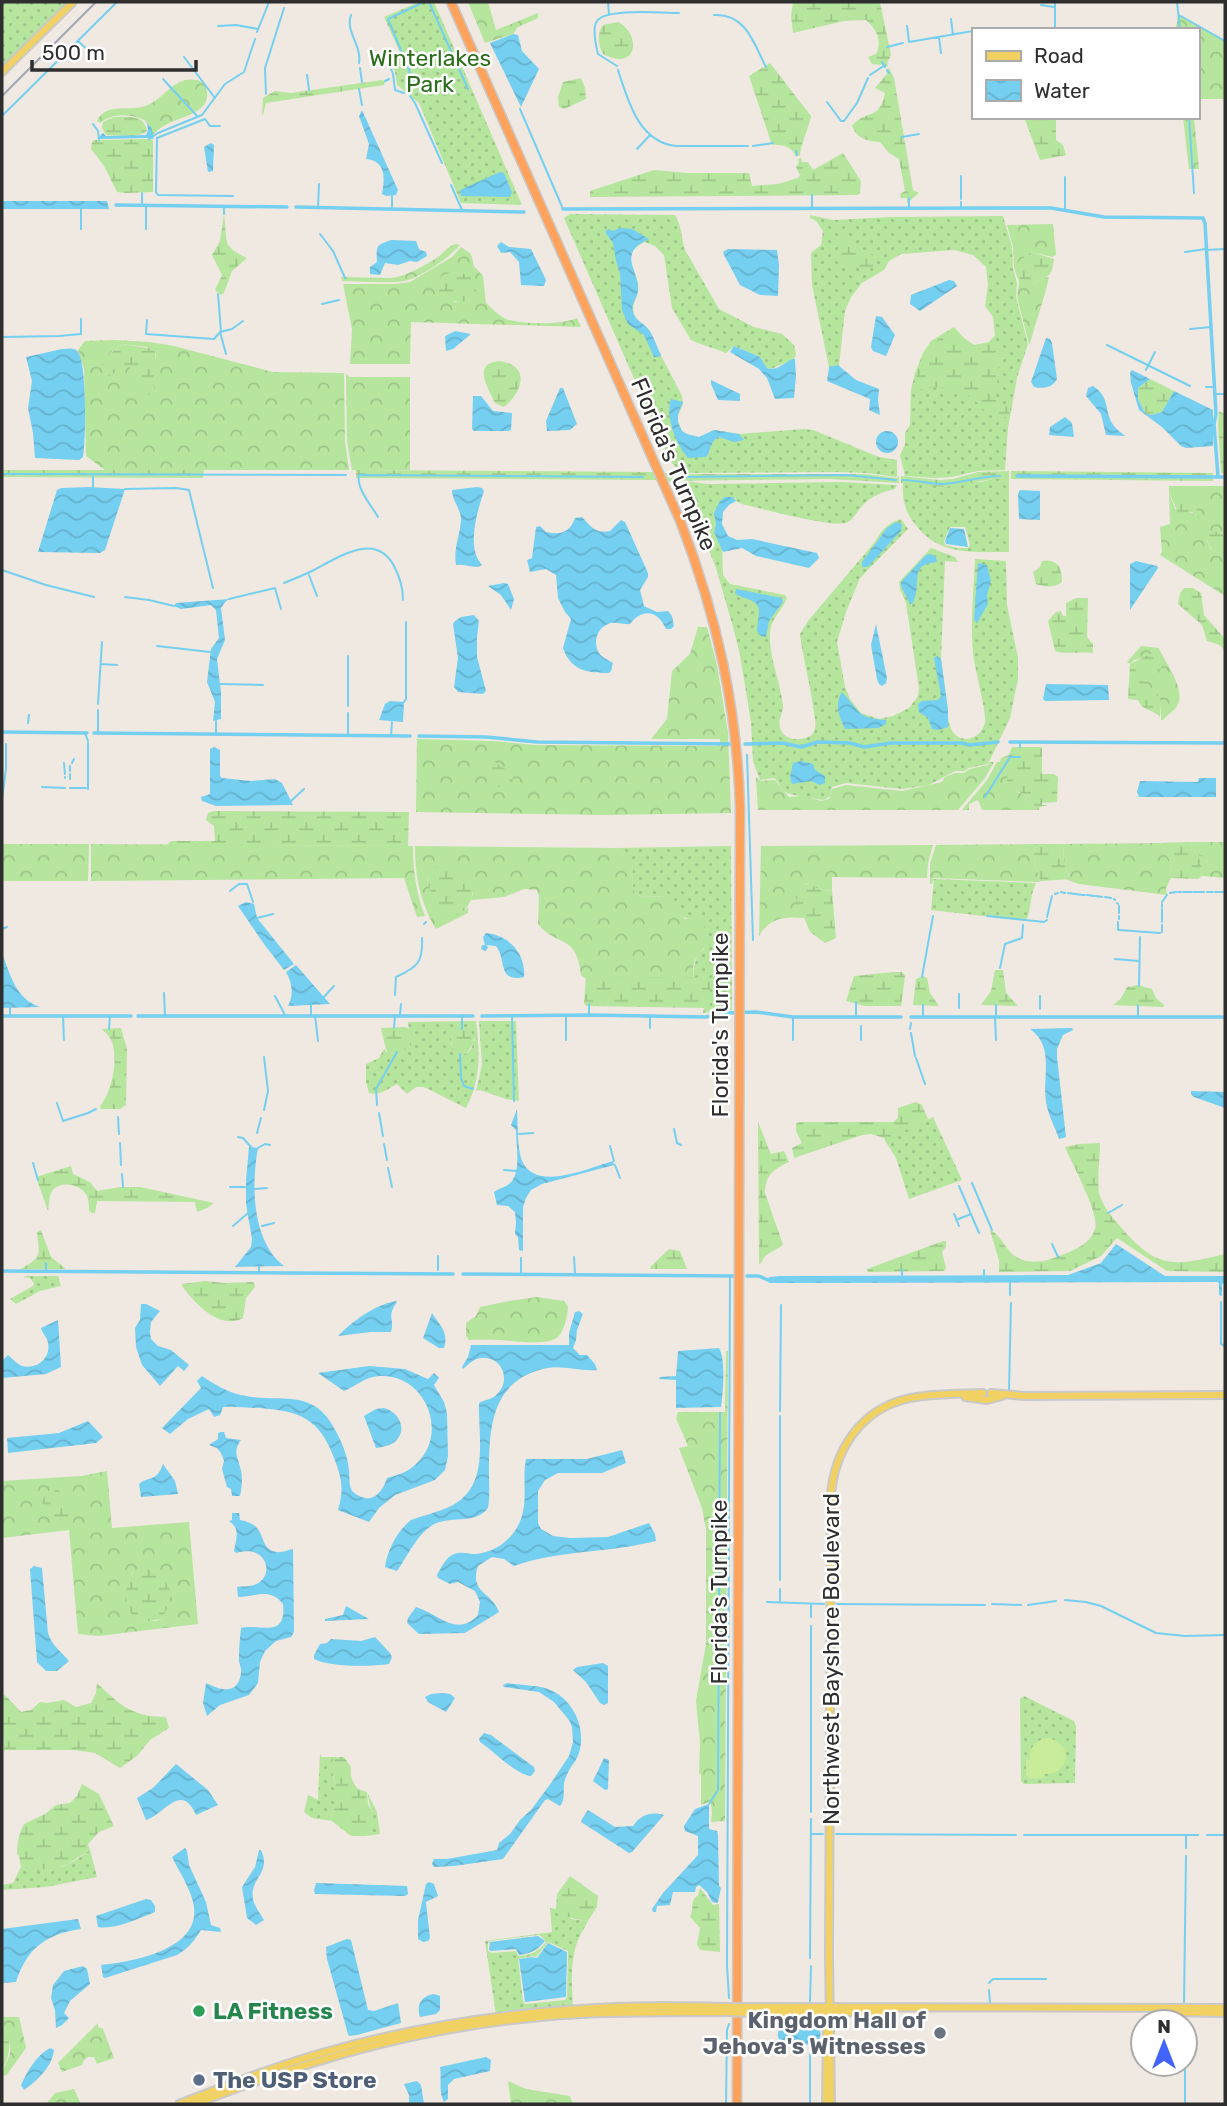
<svg xmlns="http://www.w3.org/2000/svg" width="1227" height="2106" viewBox="0 0 1227 2106" font-family="Rubik,sans-serif">
  <defs>
    <pattern id="grass-dots" width="8" height="8" patternUnits="userSpaceOnUse" patternTransform="scale(1.75)"><rect width="8" height="8" fill="#b6e59e"/><path d="M2 2h.1M6 6h.1" fill="none" stroke="#9dc588" stroke-width="1.8" stroke-linecap="round"/></pattern>
    <pattern id="forest-crowns" width="20" height="18" patternUnits="userSpaceOnUse" patternTransform="scale(1.75)"><rect width="20" height="18" fill="#b6e59e"/><path d="M2 6a3 3 0 1 1 6 0M12 15a3 3 0 1 1 6 0" fill="none" stroke="#9dc588"/></pattern>
    <pattern id="wetland-marsh" width="20" height="14" patternUnits="userSpaceOnUse" patternTransform="scale(1.75)"><rect width="20" height="14" fill="#b6e59e"/><path d="M1 5h8M5 5V1M11 12h8M15 12V8" fill="none" stroke="#9dc588"/></pattern>
    <pattern id="water-waves" width="16" height="10" patternUnits="userSpaceOnUse" patternTransform="scale(1.75)"><rect width="16" height="10" fill="#75cff0"/><path d="M0 5q4-4 8 0t8 0" fill="none" stroke="#66b2ce"/></pattern>
  </defs>
  <rect width="100%" height="100%" fill="#efe9e1"/>
  <path fill="url(#grass-dots)" fill-rule="evenodd" d="M2,2H67L2,66Z
    M419,2H434L522,205L461,203L419,103L397,85L395,72L390,62L402,57L384,17Z
    M570,214L675,215C682,226 681,238 685,250L719,309L754,327L782,334L794,345L796,354L794,359L771,369L767,368L760,357L734,346L726,353C714,348 701,345 691,340L672,308L664,255L655,246L644,242C616,258 642,272 638,292C636,302 629,307 636,318C639,323 640,322 644,325C651,330 653,336 655,344L682,396L683,404L677,418L682,431L690,436L699,437L714,430L739,434L804,429L813,430L879,457L897,460V477L866,473L836,472L688,473L678,469L670,461L564,218Z
    M810,215L833,220L891,217L1003,216L1012,247L1013,268L1017,283L1016,297L1028,344L1017,378L1008,428L1005,470L977,471L952,477L935,478L905,476L900,455L905,444V433L910,425L911,390L915,373L923,353L931,341L954,327L964,338L974,345L989,342L995,335L993,317L985,306L988,285L986,267L973,255L954,250L901,254L889,261L884,270L862,283L851,297L845,311L839,366L829,367L812,285L811,253L821,245L823,231L816,221L810,218Z
    M993,479H1009V552C973,552 938,556 915,524C905,512 902,499 903,483L981,482ZM950,527H965L970,545L968,548H958L945,545L944,541Z
    M685,481L707,484L840,482L897,485L895,489C882,492 871,496 862,506C857,511 854,519 848,522C835,529 760,508 742,504L736,501L735,498L725,497L715,513L716,524L714,532L722,547L723,575L730,584L785,595L787,598C783,609 772,617 770,631C768,655 780,680 783,705C784,713 776,721 781,730C786,743 812,742 815,729C816,724 815,718 814,713C811,686 803,660 800,634L808,621L874,543C881,531 887,523 901,519L908,529L860,578L846,612L837,642L845,687L850,699L861,713L879,719L893,716L909,708L918,696L919,688L906,603L900,589L899,582L931,548L955,557L958,562L945,561L941,659L948,710C947,722 952,739 966,739C975,739 984,731 985,722C987,713 974,667 973,652C970,622 974,590 975,559L1006,561L1007,605L1018,658V679L1010,718L988,764L969,768L964,771H955L929,785L902,789L846,783L832,787L830,796L824,800C817,799 789,795 785,792C781,788 779,782 774,778L760,780L753,761L751,722L740,655L733,627L716,568L682,483Z
    M731,846L732,1010L703,1013L704,1007L706,1008L710,978H694C693,964 695,958 704,949L699,920C678,919 676,913 666,896L641,897L633,890C631,867 637,863 615,848Z
    M934,879L1036,883C1029,897 1032,909 1026,921L931,910Z
    M476,1021C480,1052 481,1080 466,1108L424,1087H416L407,1094L397,1084C388,1089 379,1096 369,1093L366,1082V1064L379,1058L384,1049L388,1054L400,1053L411,1046L408,1022ZM451,1035L475,1039L471,1049L466,1054H457L452,1047Z
    M479,1021H516L519,1101L506,1099L480,1090L476,1091L482,1065Z
    M933,1117L962,1180L909,1199L896,1158L884,1139Z
    M25,1276H58L61,1286L40,1291L16,1304L10,1299L33,1286L34,1283L30,1278L24,1277Z
    M1024,1696L1074,1721L1076,1726L1075,1783L1024,1784L1021,1781L1020,1699Z
    M320,1754L322,1757H342H337L333,1776L338,1791L336,1803L331,1812L332,1821L344,1830L333,1821L312,1818L304,1812L308,1795L318,1800Z
    M368,1794L377,1812L380,1834L366,1836C380,1820 369,1812 368,1794Z
    M90,1850L97,1877L46,1887L2,1890V1885L13,1883L21,1867C32,1872 38,1870 49,1867C52,1867 56,1867 60,1867C71,1865 81,1856 90,1850Z
    M557,1894L559,1903L571,1919L588,1921C584,1929 578,1938 576,1946C570,1966 572,1987 573,2008L496,2015L485,1941L552,1932L550,1908L556,1909ZM538,1935L541,1936L546,1942C537,1952 532,1955 518,1956L516,1951L492,1953L488,1951V1943L490,1941ZM548,1942L568,1951L567,1997L565,2000L525,2004L523,2001L518,1959L532,1956L536,1957Z"/>
  <path fill="url(#forest-crowns)" fill-rule="evenodd" d="M468,2H488L496,30L538,13V18L518,27L513,34L485,43Z
    M1178,15L1225,41V99H1197V30H1176Z
    M185,80C190,79 197,79 202,82C209,88 209,101 202,107C188,120 168,118 153,135L146,121C132,113 112,113 100,123L97,121C106,101 131,113 148,105C162,99 170,84 185,80Z
    M1183,117H1194L1199,169H1189Z
    M1053,224L1056,255L1052,257L1032,252C1009,266 1015,272 1029,290C1034,282 1039,278 1049,277C1044,300 1036,321 1030,344H1029L1017,297L1019,282L1014,268L1013,247L1007,225Z
    M456,244L460,245C449,258 420,278 404,281C384,284 362,281 342,281L341,277L391,278C407,276 424,266 438,257C445,252 448,246 456,244Z
    M461,247L471,254L474,266L483,276L486,303C492,308 497,314 504,318C518,325 563,325 577,318L581,327L411,322L410,364H350L352,329L343,284H395L410,282L452,257ZM452,272L465,274L476,295L471,300L454,302Z
    M114,340L150,342L174,346L273,372L344,373L345,441L349,470H105L86,456L84,369L78,350L85,341ZM122,344L147,347L156,354L152,381L154,389L130,367L109,354Z
    M346,373L349,377H410V470H352L347,441Z
    M1169,486H1225V533L1214,531L1207,541L1210,548L1217,553L1225,551V596L1160,555L1162,552L1160,527L1170,524L1169,492L1175,509L1192,513L1199,517L1169,492Z
    M698,627H707L717,665L728,733L731,813L603,815L416,812L417,739L493,741L535,745L717,746L720,744V739H651L667,719L672,671L690,654Z
    M1141,646L1159,648C1164,662 1190,692 1175,709C1171,713 1166,716 1163,720H1161V707L1156,690L1144,687L1143,674L1146,657L1134,660L1130,664L1127,662Z
    M990,762H994L985,778L958,810H758L756,777L760,781L775,780L789,797L803,796L821,801L829,799L832,789L846,785L902,791L942,782L945,777L955,773H964L970,769L988,765Z
    M997,762H1008L1017,792L1024,794L1030,803L1039,807V810H982L978,800L969,804V810H962L987,780Z
    M1189,842H1225V878L1202,876L1200,869L1202,863L1208,861L1197,855Z
    M1160,843L1172,864L1170,876L1171,878L1166,888L1167,895L1079,884L1065,879L1070,878L1064,863L1063,844Z
    M2,844H89L88,881H2Z
    M91,844L413,846C413,871 416,892 425,916L417,917L404,878L91,881Z
    M1037,844C1031,856 1035,870 1042,881L1037,882L934,878L932,884H930V863L936,845Z
    M933,845L928,863L927,878L832,877V890C821,891 816,888 805,883L802,911L804,918C784,916 769,918 759,936L761,846Z
    M415,846L615,848C639,864 631,866 633,890L641,897L666,896L675,905L676,912L685,919H699L707,931V944L695,960L693,967L694,978L586,979L581,975C577,933 556,947 538,924L539,896L537,890L524,889L504,897L471,900L473,893L430,870L427,881L465,910L468,907V913L436,929C420,902 415,876 415,846Z
    M537,1297L564,1301L568,1306C568,1315 564,1331 558,1337C547,1347 510,1340 497,1340C488,1339 478,1340 469,1340L466,1336V1323L476,1316L480,1307L509,1301Z
    M726,1351H728L725,1821L711,1822L712,1812L711,1804L709,1802L701,1805V1775L699,1773L700,1743L696,1701L706,1644V1529L702,1508L679,1448L688,1446L676,1418L678,1412H725Z
    M107,1471L112,1528L189,1522L198,1624L98,1636L78,1634L69,1530L2,1538V1481L81,1476ZM133,1571L162,1619L156,1621L141,1620C128,1599 121,1596 133,1571Z
    M2,2017H19L26,2048L6,2076L2,2074C3,2066 9,2060 10,2052C11,2039 3,2028 2,2017Z
    M98,2023V2027L103,2029L114,2058L97,2064L94,2057H88L83,2061L82,2065L62,2072L58,2063Z
    M508,2081L526,2089L570,2096L573,2104H511Z
    M74,2089L80,2102L79,2104H46L55,2093Z"/>
  <path fill="url(#wetland-marsh)" d="M793,2H880L891,55L887,63L888,66L884,68L883,65L872,64L868,57L876,54C883,40 876,29 866,20L844,21L793,33L791,16Z
    M618,22C641,33 639,73 603,54C598,45 597,33 603,25Z
    M770,63L811,116C809,127 800,147 800,155L796,157C792,147 783,144 772,145L749,76Z
    M889,68L894,78L913,190L919,193L907,203V198H901L900,194L905,191L899,159L889,153L880,142C867,141 857,139 852,126C866,109 880,121 885,93L875,88L887,74L886,70Z
    M581,78L585,88L586,99L564,109L559,107L558,97L563,82Z
    M382,80L385,81L384,85L266,103L263,115L262,114L263,98L275,91L291,93Z
    M114,117C128,117 144,114 147,131C137,139 119,135 106,135L102,128L103,122Z
    M1024,117H1056V140L1063,145L1066,155L1040,160Z
    M149,139L153,140V192L126,193L117,192L104,166L91,149L92,142L94,140Z
    M843,153L861,181L860,193L858,195L590,197V191L654,170L687,173H749L752,186L778,184L798,178L800,175L796,167L799,163L798,159L801,158L802,162H808L813,170Z
    M224,214C228,242 220,245 247,258L232,271L224,293L221,295L215,290L222,275L212,255L220,241Z
    M847,236L854,240L862,250L878,258L876,266C865,270 849,269 840,261C837,252 838,241 847,236Z
    M1032,252L1054,259C1050,289 1042,268 1029,291C1015,272 1008,266 1032,252Z
    M452,272L466,274L477,282L476,295L472,300C457,303 448,302 438,290L441,276Z
    M952,330H955L971,346L988,343L997,344L999,346L998,379L993,396L995,399L1010,409L1008,417L1000,418L987,414L979,404L966,394H959L939,387L917,390C911,365 931,340 952,330Z
    M122,344L154,349C158,362 151,376 154,389L149,395L144,394L134,379L130,367L127,366L109,376L103,371L102,364L105,358Z
    M499,361C531,365 523,392 504,407L495,403C489,389 471,364 499,361Z
    M1150,379L1174,391L1162,412L1151,415L1145,413L1138,399V388Z
    M1219,411L1225,414V473H1221V471L1218,425Z
    M2,470H204L203,478L2,477Z
    M356,470L649,472H657L660,480L356,478Z
    M1009,471V479H993L946,487L901,483V476L940,480L953,479L978,472Z
    M1011,471L1213,473V481L1011,479Z
    M665,473L688,474H865L897,478L899,476V483L829,479L668,481Z
    M1185,489L1199,514V518L1192,512L1178,513L1169,492Z
    M1214,531L1225,533V551L1217,553C1209,548 1207,543 1207,533Z
    M1042,561C1058,559 1062,567 1062,582C1055,588 1044,587 1036,584L1033,572L1040,567Z
    M1184,588H1193L1201,593L1204,615L1225,639V651L1220,645L1207,641L1202,625L1178,604L1180,593Z
    M1076,598H1088L1087,637L1093,644V653C1080,651 1066,655 1055,651L1048,621L1056,612L1061,611L1063,616H1066V603Z
    M1152,653H1156C1160,658 1164,663 1160,670L1144,669V686L1156,690L1161,702L1160,717C1153,709 1142,711 1138,700L1128,699L1130,664Z
    M1012,747H1042V774H1054L1058,777L1057,802L1042,803V805H1048L1036,808L1030,803L1024,794L1009,788L1007,780L1008,763L1000,762L1001,758L1009,755Z
    M487,757L491,758C499,768 507,766 513,779L508,788C488,789 487,773 487,757Z
    M214,811L409,812L408,846L167,845L171,841H215L214,826L206,820L208,813Z
    M1189,842L1197,855L1209,858C1203,867 1198,862 1202,876L1198,879L1171,878L1170,876L1172,864L1160,843Z
    M1037,844H1063L1064,863L1070,879L1041,881C1036,868 1030,857 1037,844Z
    M441,864L466,874C470,881 473,888 472,896C470,907 455,923 444,916C437,912 425,882 428,874C429,868 435,867 441,864Z
    M800,883C814,884 817,892 832,890L836,938L825,943L810,932L794,893L795,884Z
    M995,970H1003L1006,993L1018,1006L981,1005L991,991Z
    M893,972H902L905,976L901,1006H865L846,1001L854,976Z
    M923,976L927,978L930,993L939,1006L913,1005L916,979Z
    M710,977V1005L706,1008L586,1006L584,1003L586,978Z
    M1138,985L1152,989L1156,998L1164,1005L1163,1007L1112,1005C1120,1002 1123,995 1127,987Z
    M405,1027L409,1029L412,1037L411,1046L400,1053L388,1054C386,1051 382,1032 381,1028Z
    M121,1028L127,1049L126,1105L120,1109H101L100,1106C112,1093 120,1055 110,1038C110,1037 103,1030 102,1029Z
    M453,1028H471L474,1043L466,1054H457L452,1050L451,1034Z
    M916,1102L922,1105L928,1119L887,1139L871,1134L862,1135L794,1158L792,1148L802,1143L796,1131V1124L799,1122H893L898,1118V1108Z
    M758,1122L771,1154L784,1151L789,1162C774,1169 765,1175 765,1193L783,1245L765,1256L761,1263L759,1264Z
    M1100,1143C1100,1159 1097,1177 1099,1193C1102,1205 1111,1216 1119,1225C1156,1269 1172,1267 1225,1254V1272L1167,1271L1117,1238L1101,1256L1070,1271L999,1272V1261L990,1230C1001,1234 1006,1253 1020,1259C1035,1265 1049,1260 1062,1255C1075,1250 1091,1243 1095,1229C1100,1214 1072,1164 1065,1147L1079,1144Z
    M71,1166L73,1174L90,1182L97,1191L120,1187H140L214,1203L207,1208L197,1212L195,1202L97,1201L95,1213H92L89,1211C89,1205 89,1199 86,1194C79,1183 57,1180 51,1193C49,1198 49,1206 48,1211L36,1177Z
    M41,1230L51,1257L66,1269H20C43,1257 39,1255 37,1232Z
    M943,1241H946V1247L942,1252L946,1268L944,1271L868,1272L867,1269Z
    M669,1249L680,1251L687,1269H650L651,1266Z
    M205,1281L224,1283L252,1282L254,1283L255,1287L246,1298L243,1318C219,1331 194,1302 182,1286V1284Z
    M55,1487C66,1496 73,1505 70,1520C47,1525 30,1500 55,1487Z
    M144,1564C170,1585 178,1587 162,1619L149,1621L135,1619C121,1601 123,1574 144,1564Z
    M97,1683C120,1705 132,1717 166,1717L169,1728L150,1740L137,1756L120,1768L95,1753L74,1750H5L4,1753L2,1694L5,1695L21,1712L31,1710L40,1702L47,1703L64,1700L76,1707L91,1703L96,1693Z
    M338,1757H344L351,1767C350,1776 352,1782 358,1789L367,1792L368,1804L373,1815V1828L366,1836H351L332,1821L330,1810C341,1796 336,1782 330,1767L333,1759Z
    M82,1784L99,1794L114,1826L99,1832L88,1844L90,1850L68,1864L60,1867H51L37,1871L28,1870L21,1867L19,1856L17,1854C17,1843 19,1834 24,1824L45,1814L56,1805L70,1803L77,1796Z
    M570,1876L598,1896L597,1907L588,1921C567,1918 561,1917 557,1894Z
    M700,1888L713,1905L719,1904L720,1952L700,1950L697,1944L700,1928L690,1917C695,1907 689,1902 698,1895Z
    M2,2022C11,2039 12,2053 2,2069Z"/>
  <path fill="#c9ec9a" d="M1049,1738C1074,1744 1070,1775 1044,1774V1778H1029L1026,1775V1760H1030C1029,1747 1036,1739 1049,1738Z"/>
  <path fill="url(#water-waves)" d="M513,34L518,35L522,51L539,69L521,107L490,43Z
    M362,110L398,190L396,195L386,196L382,194C385,178 386,161 366,159L369,144L359,116Z
    M143,120L151,127L154,139L149,138L97,139L103,133L106,136L146,135L148,130L147,123Z
    M211,143L214,145L213,171L208,172L204,147Z
    M500,172L504,173L512,192L510,197L461,196L460,190Z
    M2,201H107L109,209H2Z
    M620,228L632,229L649,239C646,241 643,242 640,244C621,257 639,273 638,289C638,299 629,304 634,315C638,322 645,324 649,330C654,337 657,347 661,355L659,357H654L644,335L628,324L622,310L620,273L616,261L613,243L605,232L608,229L613,231Z
    M391,240L416,241L419,249L426,252L427,256L417,262L410,261L398,265L385,263L380,275L370,274V267L377,262C376,246 376,245 391,240Z
    M501,242L509,247L531,249L546,280L544,286L521,285L519,262L510,252L501,253L497,246Z
    M728,249L777,250L779,265L778,296L760,295L740,285L724,255L723,252Z
    M949,280L954,281L957,286L920,311L910,304L911,295Z
    M876,316L882,317L895,335L886,356L873,351L871,347Z
    M455,331L471,334L453,349L446,351L445,336Z
    M1046,338L1050,339L1052,343L1057,379C1052,388 1043,389 1034,387L1031,382Z
    M734,346L760,357L767,368L771,369L777,368L792,359H795L796,376L794,398L775,399L767,378L759,369L730,352Z
    M62,349C68,349 75,347 78,352C87,364 86,440 83,457L79,460L35,458L33,433L28,408L32,381L26,357Z
    M838,365L856,380L879,389L878,400L880,415L869,410L870,399L827,381L829,367Z
    M1132,370L1150,379L1138,388V399L1145,413L1151,415L1162,412L1174,391L1213,410V446L1186,448L1181,446L1162,427L1139,410L1131,383L1130,373Z
    M711,380L740,394V401L718,400L711,384Z
    M1093,386C1110,397 1104,409 1112,423C1115,429 1121,432 1125,436L1106,435L1101,414L1086,396L1088,388Z
    M560,388H563L577,424L570,430L547,431L546,421Z
    M473,396H481L493,411L512,413L511,430L508,431H474L472,429Z
    M671,399L683,402L678,414V423L682,431L687,434L699,437L714,430L739,434L744,440L734,442L719,437C707,444 712,451 706,457L688,458C676,444 665,416 671,399Z
    M1065,417L1072,423L1074,437L1049,435L1050,427Z
    M876 442a11 11 0 1 1 22 0a11 11 0 1 1-22 0Z
    M88,487L125,489L105,550L100,553L38,552L57,490L61,488Z
    M477,487L482,488L484,491C477,512 466,548 482,565C474,570 465,563 456,565C453,547 461,534 461,518C460,508 452,500 452,490Z
    M1020,490L1040,491V520L1019,519L1018,494Z
    M725,497H733L736,501L729,505L723,512L722,524L728,536L737,540L752,539L817,553L819,558L809,568L756,556L742,548L723,552L714,532L716,524L714,513L720,501Z
    M582,517C591,527 596,534 610,531L621,520L625,522L648,573V577L640,590L644,606L657,612L668,611L672,616L674,626L671,629H666C658,610 642,608 630,624C623,625 615,621 608,624C596,629 593,643 599,653C602,658 609,660 613,663L611,671L609,673C588,673 571,671 563,648L571,619L565,612L558,598L556,575L546,569L530,572L527,560L532,558L536,527L540,526L546,532C560,535 570,533 575,518Z
    M896,522L902,524L901,531L868,567H862V562L887,528Z
    M950,528L964,529L968,547L946,544L945,541Z
    M931,554L936,557L937,562C907,565 923,581 913,603L910,604L901,586V582L926,555Z
    M1136,561L1157,566L1158,568L1130,610V564Z
    M978,563L987,565L991,581L987,595L988,604L977,623L974,620Z
    M504,583L508,584L514,599L511,610L501,595L488,586Z
    M736,589L782,598L783,602L769,621L766,637L761,636L757,631C757,624 759,619 759,613C760,597 743,601 735,593Z
    M229,599L225,602L221,608L225,640L217,659L221,692V719L213,721L215,702L207,682L211,649L219,638L216,610L211,605L181,609L174,606L176,603Z
    M474,615L479,621L477,637V657L486,691L483,694L458,692L454,687L458,658L453,624L455,621L461,617Z
    M876,624L887,678L886,683L882,686L879,684L877,679L871,645Z
    M937,656L941,659L948,710V727L938,730L932,729L928,718L919,712L918,704L922,701L938,700L941,696L934,658Z
    M1046,684L1108,685L1109,700L1045,701L1043,699Z
    M842,692C860,711 856,718 886,720V724L878,728L845,729C839,716 834,705 842,692Z
    M390,701L404,702L403,722L379,720L385,704Z
    M214,747L220,750V776L222,778L251,781L275,779L282,783L293,805L216,806L202,801L201,797L210,794V749Z
    M801,761L813,764L815,770L825,776V783L820,785L811,781L792,784L790,777L793,763Z
    M1199,778H1216V797H1139L1137,792L1140,781L1198,782Z
    M246,902L254,904L257,918L294,964L284,970L264,944L238,906Z
    M486,933C509,935 526,954 524,977C497,983 507,960 496,946L486,945L488,947L486,951L481,949L482,945H485L483,937Z
    M2,953C11,976 15,998 40,1007L2,1008Z
    M296,965L330,1004L288,1006C294,995 292,982 286,972Z
    M1072,1028L1073,1030L1063,1035L1057,1049V1057L1066,1137L1059,1139C1055,1127 1048,1115 1046,1102C1042,1075 1055,1047 1030,1029Z
    M1191,1091L1225,1092V1108L1194,1097L1191,1094Z
    M517,1109C518,1124 517,1143 521,1158C533,1194 588,1168 613,1161L614,1165L542,1184L531,1190L526,1198L523,1207V1251L519,1250L518,1237L515,1234L516,1222L515,1212L508,1206L497,1205L494,1192C499,1188 504,1188 509,1184C522,1174 516,1145 516,1130L511,1125Z
    M249,1147L258,1148C251,1185 252,1242 284,1266L235,1267L251,1247L252,1239L246,1204V1180Z
    M1116,1244L1165,1276H1225V1283L1222,1284V1296L1219,1295V1283L1217,1282L770,1283L765,1280L770,1277L780,1276L1068,1275L1101,1263Z
    M396,1301L397,1302C386,1317 395,1319 391,1332H371L338,1336C353,1321 374,1305 396,1301Z
    M141,1304H146L160,1311L151,1322L150,1332L151,1339L158,1346L171,1350L189,1365L184,1371L178,1366L160,1386L142,1365L136,1347L135,1328L140,1320Z
    M579,1311L583,1314L577,1330L576,1340L573,1348L580,1355H587L595,1364L597,1370C579,1372 562,1364 543,1369C490,1382 489,1430 489,1475C489,1486 490,1497 488,1508C474,1526 449,1514 431,1526C416,1536 407,1557 397,1571L385,1567C387,1551 397,1531 411,1520C424,1515 440,1512 453,1505C490,1485 478,1437 479,1403C485,1399 493,1400 498,1393C511,1380 502,1356 482,1358C474,1358 469,1364 463,1369L462,1367L468,1357L471,1345H569V1333L575,1312Z
    M432,1313C440,1326 449,1332 444,1348H439L423,1338Z
    M58,1320L61,1367L46,1374L2,1378V1361L8,1355C13,1359 17,1364 22,1366C37,1370 51,1358 48,1343C47,1337 42,1333 41,1328Z
    M719,1348C726,1359 723,1393 721,1407L676,1408V1380L659,1379L660,1377L676,1376L678,1351Z
    M369,1366L405,1369L428,1379L434,1373L439,1378L434,1385L444,1402L447,1413L448,1456L445,1470L435,1480L395,1495L379,1508L369,1522L338,1510C344,1489 342,1479 334,1458C320,1419 300,1411 260,1408C248,1408 235,1406 223,1407L220,1415L214,1417L209,1409L188,1419L170,1434L162,1428L201,1388L197,1381L202,1376C214,1384 227,1392 241,1395C277,1404 312,1386 334,1428C341,1439 348,1457 349,1470C350,1477 348,1483 352,1491C369,1506 381,1496 387,1478C398,1475 408,1472 416,1464C450,1433 425,1373 379,1376C365,1377 356,1386 344,1391L318,1373Z
    M384,1408C400,1412 409,1432 393,1443C388,1446 382,1447 376,1448L364,1416L376,1409Z
    M88,1421L103,1437L96,1443L8,1453L7,1438L59,1433Z
    M221,1432H224L226,1438L241,1440C233,1451 237,1455 240,1467C243,1475 242,1488 240,1496H232L231,1489L227,1487L222,1469L224,1461L221,1453L217,1448L209,1445L218,1439V1433Z
    M622,1450L626,1463L602,1473H558L545,1480L538,1491V1523L541,1529L553,1536L570,1538L608,1537L649,1523L655,1534L656,1541C609,1553 559,1550 514,1566L504,1559L492,1557L478,1566C469,1593 492,1592 499,1612L465,1633L419,1634L407,1623L408,1618L416,1607C439,1614 457,1638 478,1615L480,1602L475,1591L458,1582L450,1584L438,1578L437,1575C441,1568 446,1557 454,1554C461,1551 469,1554 476,1554C497,1552 514,1538 521,1519C528,1500 522,1478 526,1459H587Z
    M163,1464L175,1481L178,1494L141,1497L139,1484C150,1475 156,1483 163,1464Z
    M232,1513H239L240,1520C270,1525 256,1548 276,1552C282,1553 288,1550 293,1549L294,1632L291,1637L276,1641L265,1651L260,1662L258,1683L249,1695L220,1705L207,1716L203,1703L206,1683C220,1690 238,1696 241,1673C242,1667 238,1663 239,1657C239,1647 240,1638 241,1628C258,1623 287,1640 283,1604C269,1587 256,1597 238,1597L237,1587C242,1586 249,1587 254,1585C276,1578 268,1543 236,1553L234,1551C236,1539 241,1529 229,1521L232,1520Z
    M34,1566L42,1568L48,1633C52,1646 61,1651 69,1661L57,1671H46L37,1662L30,1569Z
    M346,1606L369,1619L325,1621V1619L343,1615Z
    M375,1637L390,1653L392,1657L389,1664C370,1667 329,1667 314,1659V1655L320,1644L327,1643L331,1639L361,1641Z
    M603,1663L608,1666V1703L604,1705L600,1703L586,1682L573,1670L577,1667Z
    M507,1683C519,1685 533,1685 545,1688C572,1696 587,1727 579,1753C576,1762 569,1768 566,1777C561,1787 567,1798 560,1806L548,1799L545,1800L503,1859L454,1866L434,1867L432,1864L434,1859H447L497,1850L499,1843L510,1834L520,1820L531,1810L551,1783L569,1756L573,1742L572,1727L569,1720L554,1702L539,1692L504,1687L503,1685Z
    M443,1693L450,1694L455,1698L446,1712L428,1702L425,1697L431,1694Z
    M484,1733L491,1735L534,1767L535,1771L531,1776C516,1775 494,1751 480,1742L479,1739Z
    M604,1758L609,1760L608,1789L605,1790L593,1781Z
    M176,1764L208,1790L218,1805L196,1815C181,1781 164,1815 146,1820L137,1798L153,1788Z
    M709,1804V1829L717,1831L718,1835L719,1886L721,1888L718,1902L717,1903L712,1902L707,1892L699,1885L696,1887L695,1892H673L670,1905L657,1906L656,1912H653L652,1909L663,1893L698,1855V1836L685,1831L684,1826L695,1809Z
    M588,1810L615,1827L633,1826C640,1815 651,1811 664,1815L632,1852L629,1853L581,1822L582,1819Z
    M185,1848L187,1851L189,1865L206,1902L211,1925L220,1928L221,1932L201,1930C194,1941 189,1948 177,1955L105,1978L103,1977L101,1965C133,1962 205,1949 193,1902C189,1886 179,1871 172,1857Z
    M259,1850H261C272,1874 249,1878 253,1899C255,1908 260,1913 264,1920L256,1925L247,1918L242,1887L255,1867Z
    M429,1882L434,1884L438,1896L426,1902L430,1938L428,1941L423,1942L418,1939V1920L426,1884Z
    M316,1883L407,1886L408,1894L405,1896L315,1894L314,1890Z
    M146,1899L151,1900L155,1906V1912C138,1919 114,1930 98,1927L96,1916Z
    M78,1919L81,1929C46,1934 27,1948 16,1982L2,1983V1929Z
    M538,1936L545,1941C536,1951 532,1953 519,1955L516,1949L492,1951L489,1950L490,1942Z
    M347,1939L351,1940L368,2010L374,2011L398,2003L401,2023L357,2035L349,2036L348,2034L327,1959L326,1947Z
    M548,1943L567,1952L566,1997L525,2002L519,1959L532,1957L537,1958Z
    M83,1966L87,1969L90,1984L70,2001L64,2013L69,2018L62,2025L56,2028L55,2010L51,1998L53,1985L64,1971Z
    M434,1994L440,1996V2010L436,2014L420,2017C416,2005 421,1996 434,1994Z
    M816,2023C822,2027 822,2040 816,2044C803,2045 767,2049 781,2026L792,2024Z
    M50,2048L54,2050C52,2067 37,2081 24,2090L21,2085C28,2070 36,2056 50,2048Z
    M486,2057L491,2060L490,2071L454,2079L448,2085V2099L444,2102C438,2092 442,2079 440,2067Z
    M417,2081L421,2085L424,2104H409V2095L404,2084Z"/>
  <g fill="none" stroke-linecap="round" stroke-linejoin="round">
    <path stroke="#75cff0" stroke-width="2" d="M429,2L468,89
      M608,2L609,14
      M1055,2V30
      M1177,2L1180,30
      M286,3V2
      M1041,5L1054,7
      M351,15C345,32 362,45 359,63
      M714,15C746,13 754,44 766,67
      M1179,15L1225,41
      M951,19L953,35
      M218,26L236,25L258,29
      M907,26L909,42L973,31
      M980,30L984,29
      M257,32L269,2
      M939,37L941,53
      M78,41L90,52
      M887,47L903,43
      M184,57L215,98
      M882,62L885,67
      M389,64L393,74L395,90L404,93
      M617,66L598,54C596,46 592,28 597,21C605,8 664,13 679,13
      M360,68L362,82
      M618,70C628,101 639,143 677,146H748
      M887,70L889,73
      M307,75L309,90
      M870,75L885,65
      M163,79L198,117
      M385,81L389,79
      M414,82L388,19L424,2
      M359,89L362,105
      M266,94L265,68L284,8
      M410,96L415,103L442,163
      M827,102L841,121H844L857,103L868,78
      M520,109L563,209
      M2,116L117,2
      M1189,117L1194,193
      M93,124L98,131L99,140
      M220,126H210L205,119L157,138L156,192L158,195L233,196
      M902,137L919,134
      M149,139L158,133L202,115L225,84L244,72L255,39
      M753,146L773,143
      M637,149L650,135
      M796,151L797,155
      M451,185L462,210
      M142,193V205
      M909,198V208
      M961,199V176
      M146,206V229
      M318,207L319,184
      M961,208V202
      M81,209V229
      M392,209V196
      M812,209V195
      M1065,209V177
      M224,214V206
      M320,234L333,251L345,278
      M1206,250L1225,249
      M1185,252L1206,249
      M322,304L339,300
      M147,320L146,334L214,339L221,331L218,294
      M1190,329L1211,327
      M2,337L59,336L81,334V319
      M1107,345L1190,386
      M226,354L220,332L232,329L243,321
      M1147,368L1155,352
      M1146,370V369
      M1206,387H1214
      M1215,394H1224
      M2,474L346,475
      M687,477L846,475L896,480
      M903,480C917,480 929,484 943,484C963,483 980,476 1000,476
      M93,488V475
      M125,489L176,488L189,490L213,588
      M378,517C371,505 356,488 359,475L643,477
      M2,570L46,585L94,597
      M309,575L317,596
      M284,583C294,579 304,575 314,570C339,557 377,530 395,568C400,578 403,589 403,600
      M125,597L149,600L174,606
      M229,599L275,588L281,609
      M157,646L210,652
      M101,664L117,665
      M220,684L263,685
      M404,702L406,699V622
      M98,704L102,642
      M348,706V656
      M98,710V733
      M348,713V736
      M216,721V735
      M28,723L29,715
      M85,733L88,741
      M391,736L392,722
      M1020,742V747
      M88,743V789
      M747,755L753,940
      M64,763L65,774
      M72,763L74,759
      M70,771V766
      M65,777V778
      M70,779V774
      M42,787L65,788
      M70,788H86
      M985,797L1010,757H1020
      M2,800L6,768V744
      M291,801L304,789
      M230,891L239,884H247L253,902
      M1061,892L1065,893
      M1178,892H1181
      M1183,892H1192
      M1194,892H1204
      M1207,892H1213
      M1215,892H1224
      M1068,893L1082,895
      M1170,893L1176,892
      M1055,894L1058,893
      M1083,895H1085
      M1087,895L1094,896
      M1096,896L1102,897
      M1105,897L1111,898
      M1114,899L1115,900
      M1162,902L1167,895
      M1117,903L1118,904
      M1119,906V913
      M1162,907V904
      M1162,909V922
      M987,916L1044,922L1047,920
      M1047,917L1052,896
      M257,918L273,914
      M1119,919V916
      M1118,922V930
      M424,924L426,922
      M2,929L7,927
      M1119,930L1160,933
      M1162,932V925
      M1115,959L1139,961
      M1000,968L1005,944L1022,938L1023,925
      M922,977L933,916
      M1139,986L1140,937
      M164,993L165,1016
      M959,994V1008
      M395,995L396,977C418,967 423,962 422,938
      M275,996L285,1015
      M1040,996V1009
      M323,998L334,986
      M589,1004V1015
      M923,1005V1017
      M996,1005V1017
      M1138,1005V1017
      M10,1008V1016
      M311,1015V1004
      M315,1015L318,1041
      M400,1015L401,1004
      M462,1015V1029
      M512,1015L514,1101
      M566,1015V1040
      M63,1016L64,1040
      M793,1017V1040
      M856,1017V1002
      M995,1017L996,1040
      M394,1028L395,1015
      M650,1028V1016
      M109,1029L110,1016
      M910,1029L911,1023
      M911,1033L915,1056
      M861,1040V1026
      M460,1054L461,1078L464,1086L473,1089
      M916,1058L925,1084
      M57,1103L63,1121L88,1113L96,1109
      M377,1105L376,1089L397,1052
      M264,1110L268,1091L264,1057
      M379,1113L383,1136
      M118,1117L119,1134
      M674,1129L677,1143L681,1145
      M257,1133L261,1118
      M519,1134L533,1133
      M238,1137L243,1138L252,1148
      M120,1143L121,1165
      M384,1144L387,1160
      M610,1146L614,1161
      M258,1148L265,1144L270,1145
      M33,1163L38,1180
      M615,1165L620,1178
      M388,1168L392,1187
      M504,1170L516,1171
      M122,1174L123,1187
      M972,1183L992,1230
      M959,1186L979,1233
      M230,1187H245
      M254,1189L267,1188
      M1108,1213L1122,1205
      M954,1214L956,1218
      M956,1220L971,1214
      M957,1221L959,1226
      M233,1226L248,1213
      M262,1226L274,1223
      M1052,1244L1058,1257
      M574,1257L575,1274
      M46,1263V1272
      M438,1270V1256
      M259,1273V1267
      M521,1274V1258
      M902,1276V1270
      M984,1276V1270
      M1010,1295V1282
      M1221,1302V1344L1225,1346
      M1009,1391L1011,1303
      M780,1411L781,1305
      M780,1416V1580
      M1065,1600L1086,1602L1101,1606L1156,1633L1185,1636L1225,1635
      M767,1602L824,1604
      M780,1602V1589
      M837,1604L985,1605
      M992,1604L1021,1605
      M1028,1605L1056,1601
      M811,1617V1604
      M709,1804L718,1790L720,1413
      M811,1812V1626
      M811,1834H823
      M836,1834L1016,1835
      M1024,1835H1198
      M1207,1835H1225
      M1186,1836V1848
      M810,1958L811,1819
      M989,1983L993,1979H1046
      M989,1990L990,2003
      M729,1998L727,1965L730,1276
      M810,2001L811,1966
      M1184,2003L1186,1856
      M1185,2064V2102
      M726,2104L727,2030L729,2024
      M810,2104V2054"/>
    <path stroke="#75cff0" stroke-width="3.5" d="M116,205L287,207
      M296,207L524,212
      M563,209L1051,208L1104,217L1203,218L1205,223L1216,414L1214,424L1218,477
      M1017,476L1225,477
      M2,732L87,733
      M94,733L410,736
      M419,736L486,737L537,742L732,744
      M1010,742L1225,743
      M745,744L783,743L801,747L818,742L850,743L864,747L891,743H961L970,745L998,742
      M2,1016H131
      M138,1016H473
      M482,1016L589,1015L706,1017L724,1013L756,1012L793,1017H901
      M911,1017H1225
      M2,1271L453,1274
      M463,1274L734,1276
      M747,1276H759L768,1280"/>
    <defs>
      <path id="major" d="M2,72L73,2
        M991,1393L1025,1396L1225,1395
        M965,1397L987,1400L1002,1396
        M750,2007L1225,2008
        M1162,2012L1225,2013
        M750,2013L888,2012
        M179,2104C228,2085 278,2065 329,2051C411,2028 495,2014 580,2009C629,2005 679,2006 728,2007
        M195,2104C309,2060 418,2028 541,2017C603,2011 666,2013 728,2012
        M826,2104L827,2022
        M831,2104L829,1955L831,1496C834,1450 861,1410 906,1399C930,1393 959,1394 983,1393"/>
      <path id="highway" d="M451,2L681,523C717,617 737,707 740,807L737,2104"/>
    </defs>
    <use href="#major" stroke="#c9c9c9" stroke-width="10"/>
    <use href="#highway" stroke="#c9c9c9" stroke-width="11"/>
    <use href="#major" stroke="#f2d163" stroke-width="6"/>
    <use href="#highway" stroke="#ffa35c" stroke-width="8"/>
    <path stroke="#a3a6b8" stroke-width="2" d="M2,96L96,2"/>
    <defs>
      <path id="major-bridge" d="M728,2007H750
        M728,2012L750,2013"/>
    </defs>
    <use href="#major-bridge" stroke="#c9c9c9" stroke-width="10" stroke-linecap="butt"/>
    <use href="#major-bridge" stroke="#f2d163" stroke-width="6"/>
  </g>
  <circle fill="#2e9e5b" stroke="#fff" stroke-width="2.5" cx="199" cy="2011" r="7"/>
  <circle fill="#6b7280" stroke="#fff" stroke-width="2.5" cx="940" cy="2033" r="7"/>
  <circle fill="#5c6f8a" stroke="#fff" stroke-width="2.5" cx="199" cy="2080" r="7"/>
  <g text-anchor="middle" stroke-width="5" stroke-linejoin="round" paint-order="stroke">
    <g font-size="23" fill="#2c6e1b" stroke="#fff">
      <text x="430" y="66">Winterlakes<tspan x="430" dy="26">Park</tspan></text>
    </g>
    <g font-size="23" fill="#2e2e2e" stroke="#fff">
      <text transform="translate(674 464) rotate(67)" y="8">Florida's Turnpike</text>
      <text transform="translate(720 1025) rotate(-90)" y="8">Florida's Turnpike</text>
      <text transform="translate(719 1592) rotate(-90)" y="8">Florida's Turnpike</text>
      <text transform="translate(831 1659) rotate(-90)" y="8">Northwest Bayshore Boulevard</text>
    </g>
    <g font-size="23" font-weight="bold" fill="#27864d" stroke="#fff" text-anchor="start">
      <text x="213" y="2019">LA Fitness</text>
    </g>
    <g font-size="23" font-weight="bold" fill="#5b616d" stroke="#fff" text-anchor="end">
      <text x="926" y="2028">Kingdom Hall of<tspan x="926" dy="26">Jehova's Witnesses</tspan></text>
    </g>
    <g font-size="23" font-weight="bold" fill="#4e5e75" stroke="#fff" text-anchor="start">
      <text x="213" y="2088">The USP Store</text>
    </g>
  </g>
  <rect width="1227" height="2106" fill="none" stroke="#2e2e2e" stroke-width="7"/>
  <rect x="972" y="28" width="228" height="91" fill="#ffffff" stroke="#ababab" stroke-width="2"/>
  <rect x="986" y="51" width="35" height="10" fill="#f2d163" stroke="#ababab" stroke-width="2"/>
  <text x="1034" y="63" font-size="21" fill="#2e2e2e">Road</text>
  <rect x="986" y="80" width="35" height="21" fill="url(#water-waves)" stroke="#ababab" stroke-width="2"/>
  <text x="1034" y="98" font-size="21" fill="#2e2e2e">Water</text>
  <g transform="translate(1164 2043)"><circle r="33" fill="#ffffff" stroke="#ababab" stroke-width="2"/>
  <path d="M0-5L12 26L0 18L-12 26Z" fill="#4264fb"/>
  <text y="-10" font-size="19" font-weight="bold" text-anchor="middle" fill="#2e2e2e">N</text>
  </g>
  <path d="M32 60v10h164v-10" fill="none" stroke="#2e2e2e" stroke-width="3.5"/>
  <text x="42" y="60" font-size="21" fill="#2e2e2e" stroke="#ffffff" stroke-width="5" paint-order="stroke">500 m</text>
</svg>
